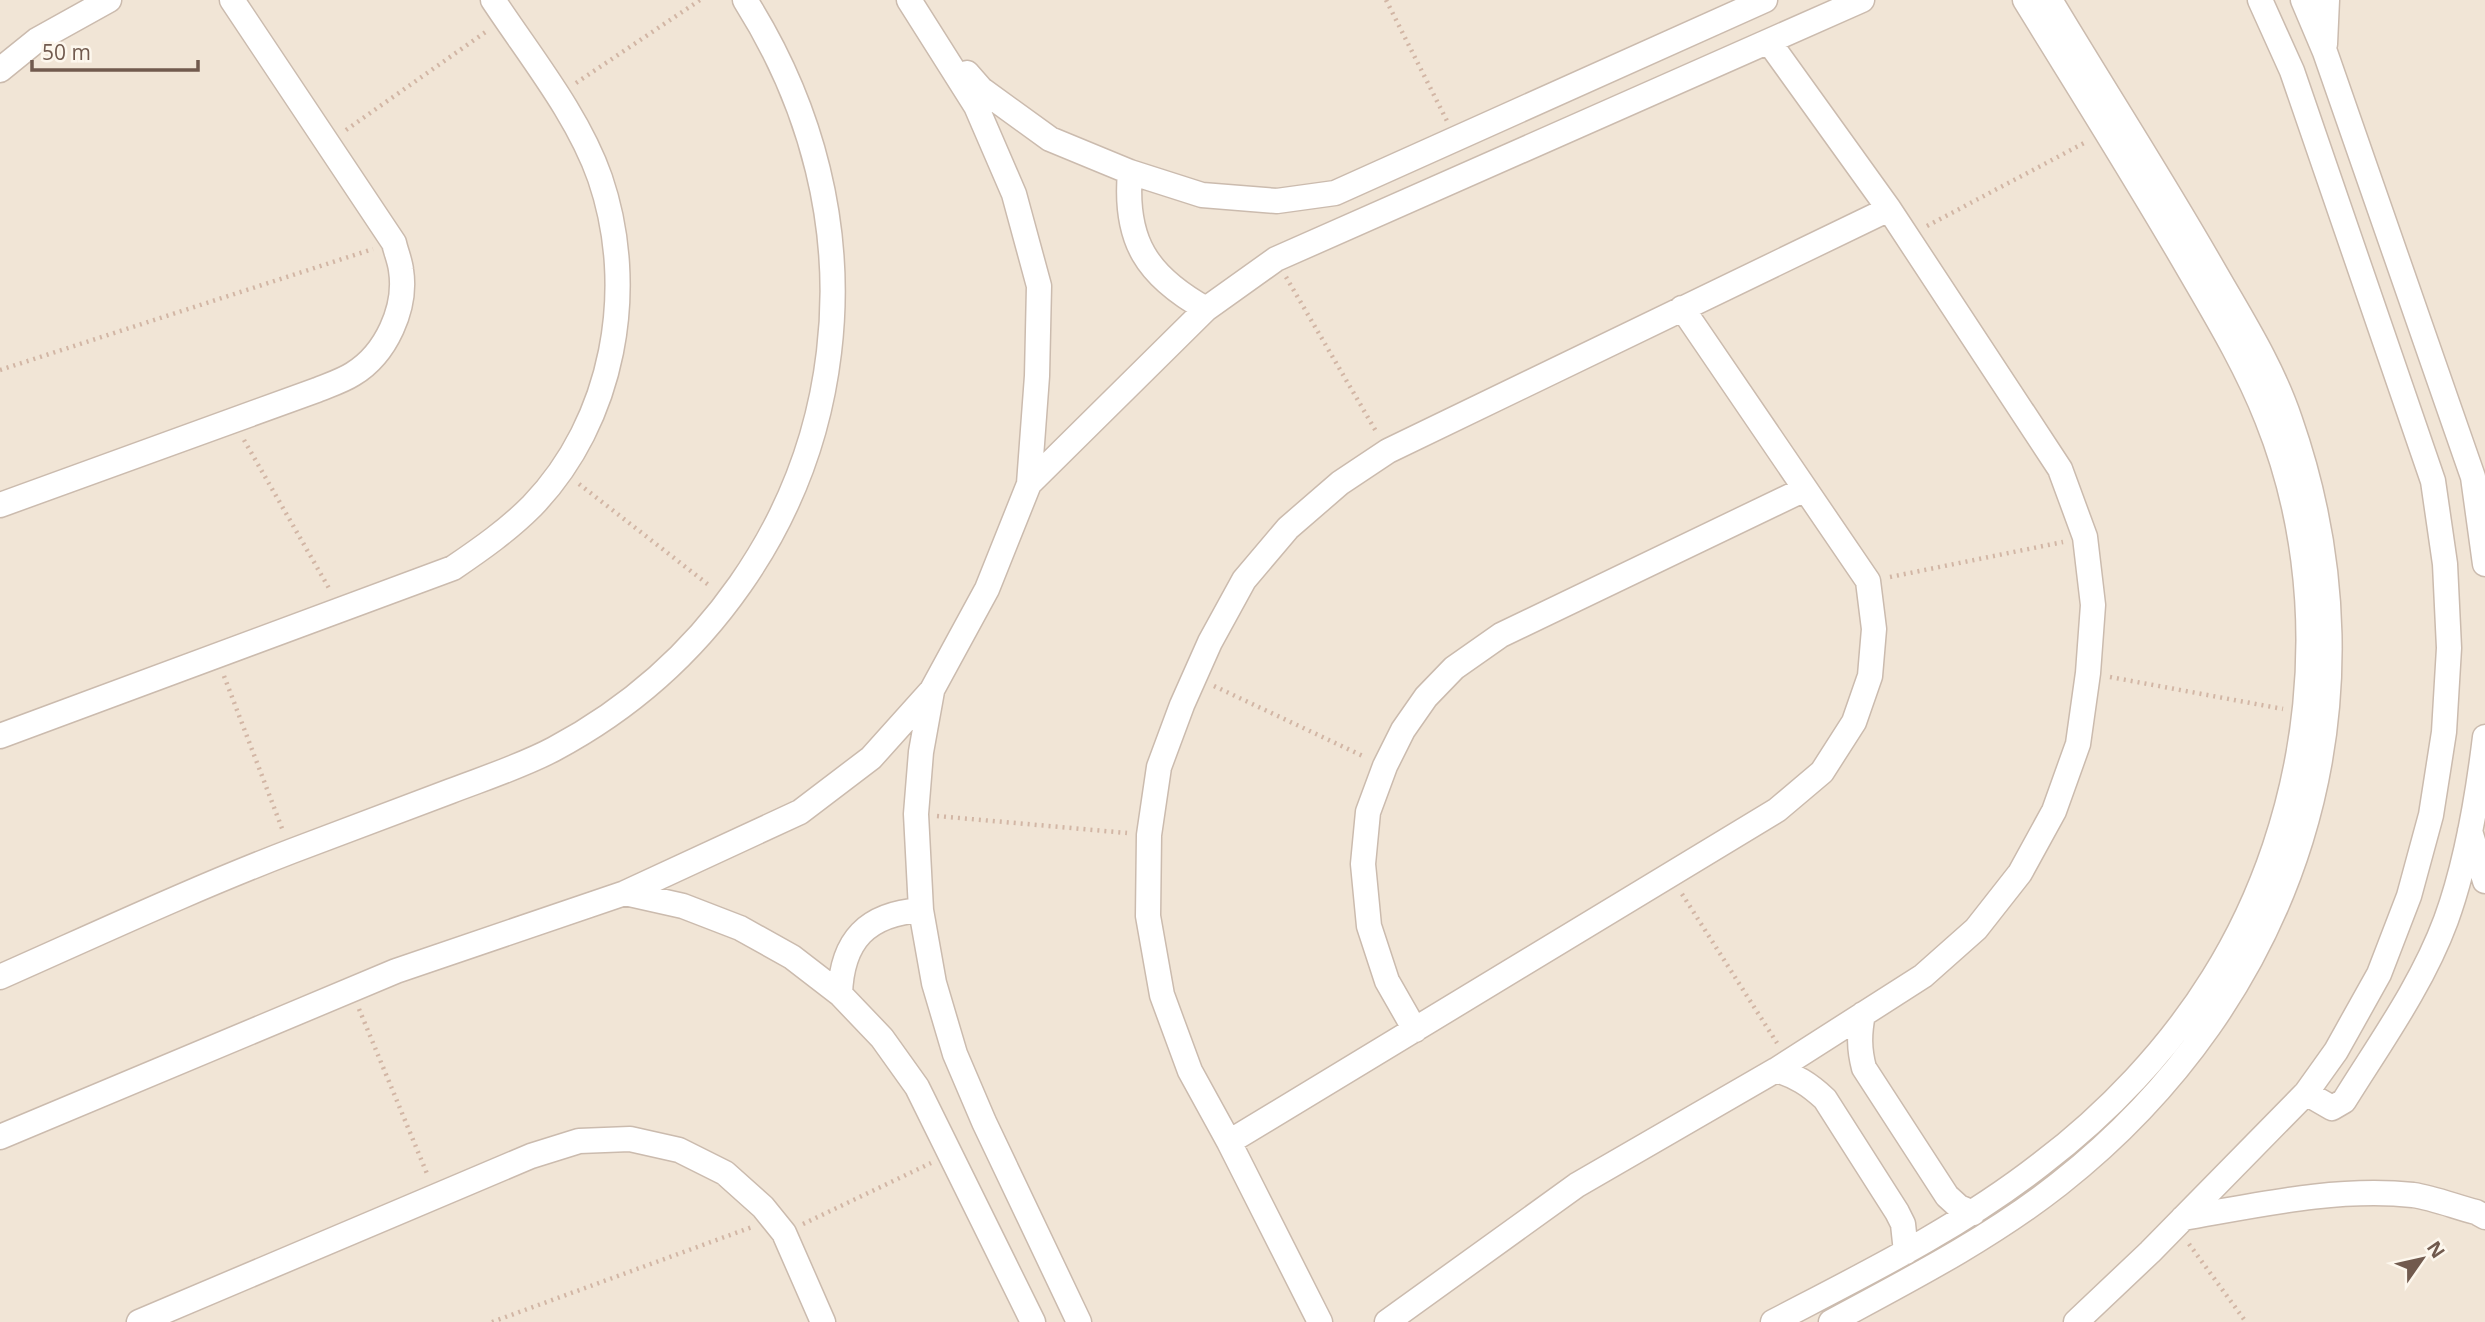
<svg xmlns="http://www.w3.org/2000/svg" width="2485" height="1322" viewBox="0 0 2485 1322" font-family="'Open Sans',sans-serif">
  <rect width="100%" height="100%" fill="#faf3e7"/>
  <path fill="#f1e5d6" d="M0,0H2485V1322H0Z"/>
  <g fill="none" stroke-linecap="round" stroke-linejoin="round">
    <defs>
      <path id="minor" d="M2303,0L2325,52L2473,477L2485,564
        M2325,44L2327,0
        M0,70L37,40L109,0
        M967,73L981,89L1050,139L1130,172L1202,195L1277,201L1335,193L1765,0
        M1130,172C1124,241 1147,276 1206,309
        M1029,484L1206,309L1276,259L1862,0
        M0,505L317,390C329,385 342,381 353,374C386,354 407,308 401,270C400,261 396,252 394,243L232,0
        M932,691L921,752L916,814L921,910L934,983L955,1054L984,1122L1079,1322
        M0,736L453,568C481,549 508,530 532,506C614,421 638,289 600,178C578,115 530,56 493,0
        M2470,831L2485,881
        M625,893L683,906L740,928L792,957L840,994L882,1038L917,1087L1033,1322
        M0,977C97,934 193,889 292,851C345,831 398,811 451,791C485,778 522,766 554,749C704,669 809,522 829,352C844,228 812,106 745,0
        M840,994C842,940 867,914 921,910
        M1863,1014C1859,1034 1859,1049 1864,1068L1947,1196L1959,1207L1973,1213
        M1415,1030L1387,981L1369,926L1363,864L1368,812L1385,766L1403,730L1426,697L1454,668L1501,635L1805,489
        M1776,1070C1796,1076 1809,1084 1825,1099L1897,1212L1903,1224L1906,1252
        M2306,1093L2332,1108L2344,1101C2380,1043 2422,985 2446,920C2466,865 2478,795 2485,737
        M0,1137L396,971L625,893L800,812L871,758L932,690L987,589L1029,484L1037,376L1039,286L1014,194L976,106L909,0
        M1229,1142L1777,810L1822,772L1854,722L1870,676L1874,629L1868,581L1682,308
        M2183,1218C2258,1205 2337,1187 2413,1195C2434,1198 2456,1207 2476,1212L2485,1217
        M139,1322L531,1156L579,1141L630,1139L679,1150L725,1173L763,1207L784,1233L823,1322
        M1320,1322L1229,1142L1190,1071L1162,995L1148,916L1149,835L1159,767L1182,705L1210,642L1244,580L1288,528L1340,483L1388,451L1889,209
        M1387,1322L1577,1185L1776,1070L1923,976L1976,929L2020,873L2054,811L2078,744L2088,673L2093,605L2085,537L2060,469L1889,209L1769,42
        M1773,1322C1865,1274 1959,1228 2041,1164C2107,1114 2169,1049 2213,978C2315,815 2339,599 2267,419C2247,368 2219,321 2191,273C2138,181 2081,91 2025,0
        M1831,1322C1909,1280 1989,1239 2059,1184C2296,997 2390,707 2290,420C2272,366 2241,318 2213,269C2161,178 2104,90 2050,0
        M2076,1322L2150,1252L2306,1093L2336,1051L2379,974L2409,896L2431,815L2444,732L2449,648L2445,564L2433,481L2292,71L2260,0"/>
    </defs>
    <use href="#minor" stroke="#cbbbae" stroke-width="27"/>
    <path stroke="#d2b6a5" stroke-width="4.5" stroke-dasharray="2 5" stroke-linecap="butt" d="M1386,0L1447,121
      M576,83L700,0
      M346,130L487,31
      M1927,226L2086,142
      M1286,277L1377,433
      M0,370L373,249
      M244,440L330,590
      M579,484L710,586
      M1890,577L2063,542
      M224,676L283,831
      M2110,677L2283,709
      M1214,686L1365,757
      M937,816L1127,833
      M1682,894L1777,1043
      M359,1009L428,1176
      M803,1224L931,1163
      M2189,1244L2246,1322
      M492,1322L752,1227"/>
    <use href="#minor" stroke="#fff" stroke-width="24"/>
  </g>
  <g transform="translate(2422 1259) rotate(56)" stroke="#fdf7ed" stroke-width="5" paint-order="stroke">
  <path d="M0-5L12 26L0 18L-12 26Z" fill="#715a4e"/>
  <text y="-10" font-size="19" font-weight="bold" text-anchor="middle" fill="#715a4e">N</text>
  </g>
  <path d="M32 60v10h166v-10" fill="none" stroke="#715a4e" stroke-width="3.5"/>
  <text x="42" y="60" font-size="21" fill="#715a4e" stroke="#fdf7ed" stroke-width="5" paint-order="stroke">50 m</text>
</svg>
